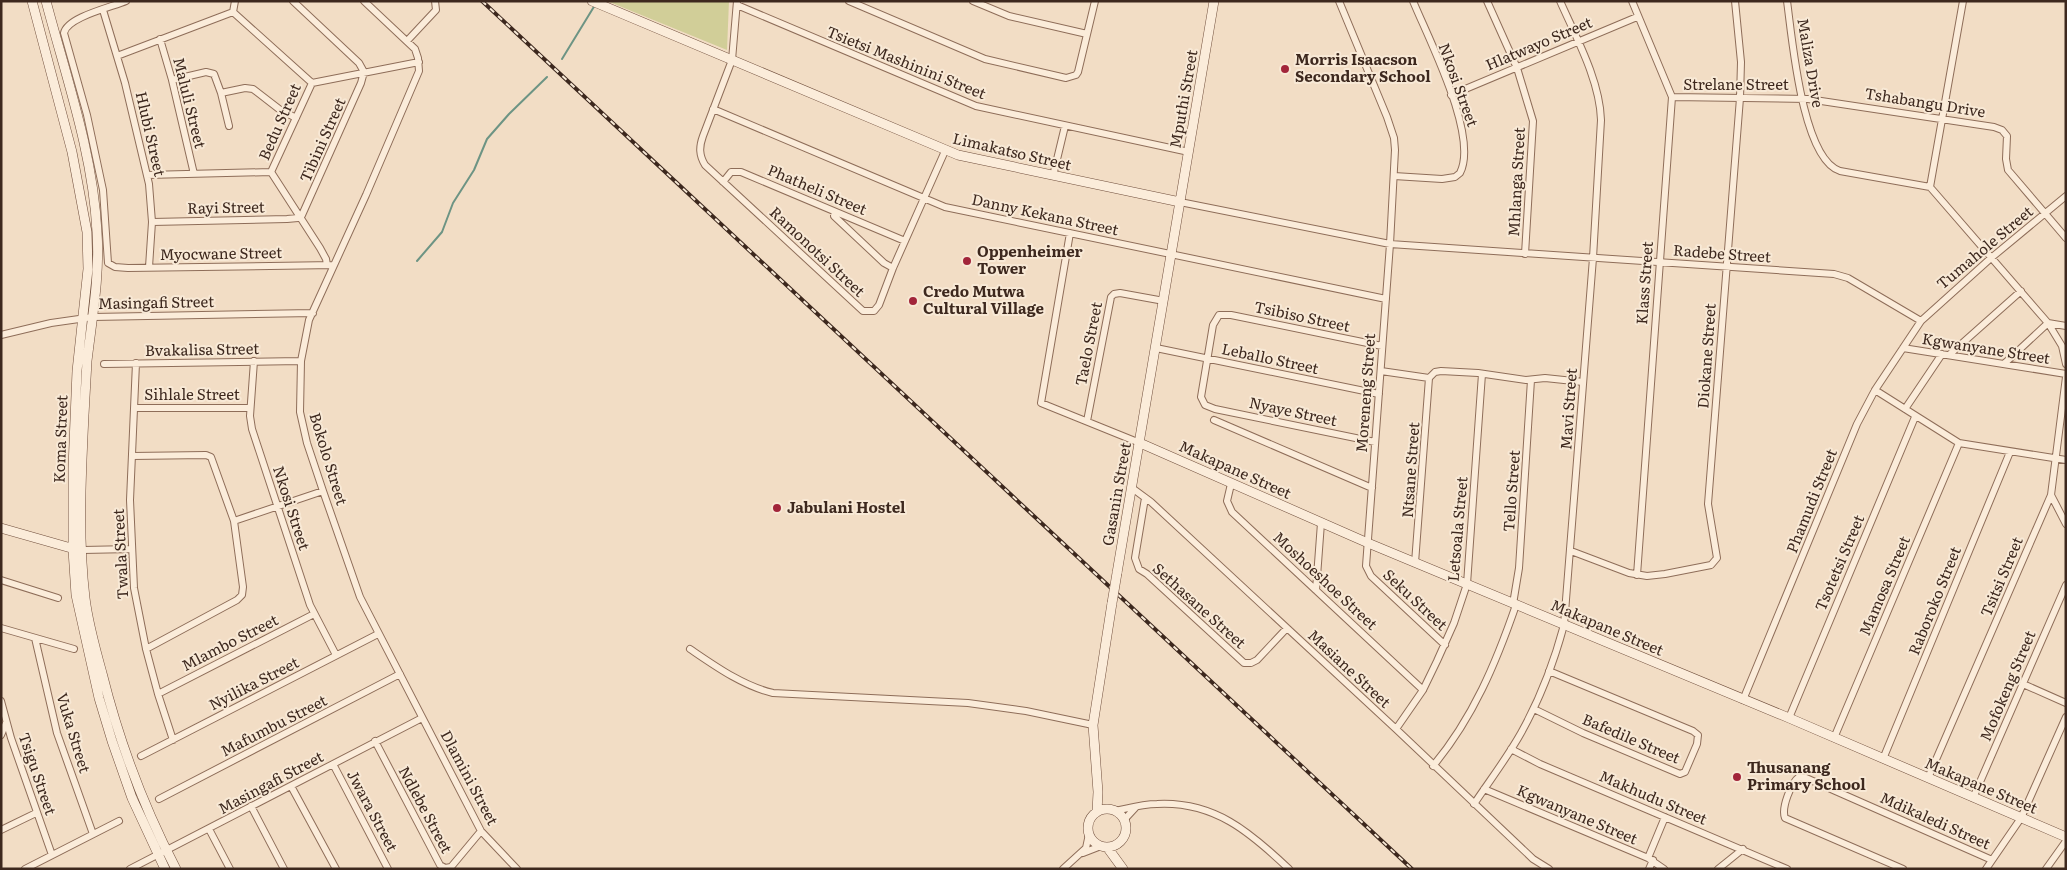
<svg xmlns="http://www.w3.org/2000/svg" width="2067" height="870" viewBox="0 0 2067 870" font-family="Literata,serif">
  <rect width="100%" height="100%" fill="#f2ddc5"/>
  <path fill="#d1ce98" d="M607,1H729L727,50Z"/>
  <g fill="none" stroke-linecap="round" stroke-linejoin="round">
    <path stroke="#6d9484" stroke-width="2" d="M562,59L595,5
      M417,261L442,232L453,203L474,170L487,139L509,114L547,77"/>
    <defs>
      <path id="street" d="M126,1C112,7 67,17 64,33L87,115L103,190L108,263L115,267L128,268L334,265
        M364,1L415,49L418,58L419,71L366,195L309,320L301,361L300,412L307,443L323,491L360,597L481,831L517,869
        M737,1L732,60L703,136C699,147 699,155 705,165L863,311H874L879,305L893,268L945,151
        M849,1L985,59L1066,78L1076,75L1078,72L1095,1
        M973,1L1009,16L1087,34
        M1339,1L1387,117L1394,138L1395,150L1390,244L1366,566L1371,576L1445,645
        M1487,1L1517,68L1533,121L1525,254
        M1632,1L1672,97L1637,575
        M1787,1C1792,37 1802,159 1840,171L1930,187L2048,323L2062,346L2066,364
        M737,5L976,106L1189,152
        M103,10L125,83L149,184L152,222L149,267
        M233,12L312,83
        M233,12L235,1
        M160,39L172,80L194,174
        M407,41L436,10L435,1
        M117,56L233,12
        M172,80L206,72L214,74L221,93L229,126
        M312,83L419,62
        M221,93L245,88L253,89L279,109L296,118
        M1451,95L1637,17
        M1672,97L1808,99L1994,127L2002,130L2007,136L2006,159L2008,170L2066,238
        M713,109L945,207L1386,299
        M271,172L320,248L326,259L327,265
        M271,172L312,83
        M147,175L271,172
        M1053,176L1065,126
        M1394,176L1442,179L1455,177L1460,173C1479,136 1429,40 1413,1
        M723,182L731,172H741L905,241
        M1930,187L1963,1
        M1180,202L1390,244L1834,274L1848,278L1921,321
        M835,212L834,216L884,263L893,268
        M152,222L287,219L298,218L302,215L361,83L364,72L359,63L293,1
        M1070,233L1041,403L1140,443
        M2048,323L2066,326
        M1,335L51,323L93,317L313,313
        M1156,348L1379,394
        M1903,348L2066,374
        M1949,355L2021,291
        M254,361L250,416L252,429L310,605L336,655
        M136,363L130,500L134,588L146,649L158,694L173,740
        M2005,363L2048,323
        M104,364L301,361
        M1381,371L1429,378L1435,372L1441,371L1478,373L1526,380L1545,378L1583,382
        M1875,390L1959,443L2066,460
        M134,408H250
        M1905,409L1942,354
        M1214,420L1372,488
        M1087,421L1111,297L1114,294L1120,293L1164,301
        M1375,442L1215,409L1205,405L1201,397L1213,325L1219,315H1231L1382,346
        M132,456L206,455L211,457L234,521L243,587L242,595L237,600L146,649
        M1231,484L1227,501L1232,512L1423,690
        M1132,488L1151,502L1396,729L1533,859L1549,869
        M2051,495L2066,524
        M1145,498L1135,558L1139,569L1147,574L1244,663H1251L1257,660L1287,628
        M234,521L323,491
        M83,550L132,549
        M1571,551L1629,573L1647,576L1665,574L1711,565L1717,558L1708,504L1740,98L1741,62L1735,1
        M1415,563L1429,378
        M1,580L58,598
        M1316,590L1321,523
        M1513,604L1519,568L1531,380
        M1,628L74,649
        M35,638L57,733L93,834
        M690,649C715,666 743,686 773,693L968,703L1026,711L1093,725
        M2023,684L2066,703
        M158,694L314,614
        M1743,700L1857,424L1875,390L1921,321L1991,258L2066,196
        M1,701L11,738L52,855
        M1534,709L1583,733L1680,774L1685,772L1697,744L1698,735L1693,731L1549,671
        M1789,718L1915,417
        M1396,729L1423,690L1437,661L1454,623L1467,584L1482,374
        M1,735L6,723
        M1834,738L1959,443
        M375,741L440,865L445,868L451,867L481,831
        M1511,749L1540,764L1787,869
        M141,756L378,634
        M1883,759L2010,452
        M333,764L388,869
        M1433,766C1473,718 1496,663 1516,605
        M1928,778L2051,495L2066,377
        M291,786L336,869
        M1484,789L1648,858L1664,869
        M1973,798L2066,585
        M159,799L400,674
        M1474,804C1490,780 1507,758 1521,733C1540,699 1554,662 1564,625L1593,258L1601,120C1600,81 1576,37 1560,1
        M251,806L284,869
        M1115,811C1129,808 1143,804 1157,804C1214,801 1250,832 1289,869
        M1124,820L1136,807
        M209,829L230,869
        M1,830L36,813
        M1083,853L1101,846
        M1648,858L1665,817
        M25,869L119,821
        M130,869L422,718
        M1063,869L1086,848L1089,834
        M1649,869L1653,860
        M1718,869L1743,849
        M1903,869L1785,818C1781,808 1791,783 1799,777L1806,778L1992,860
        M1986,869L2021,818L2066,717
        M2046,869L2066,841"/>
      <path id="secondary" d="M32,1L72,152L87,232L88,269L77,371L73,468V550L76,595L99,698L112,741L132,798L165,869
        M46,1C66,77 93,153 97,232C100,276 92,318 87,361C86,379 85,397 84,415C81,476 78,538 85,598C88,623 95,648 102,673C119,741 143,806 176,869
        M592,1L958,155L1180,202
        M1140,443L1368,543L1789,718L2066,837
        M1,528L78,550
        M1117,573L1214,1
        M1088 828a19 19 0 1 1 38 0a19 19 0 1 1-38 0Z
        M1097,812L1098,792L1093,725L1112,603
        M1107,847L1123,869"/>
    </defs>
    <use href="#street" stroke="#8e6d59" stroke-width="8"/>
    <use href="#secondary" stroke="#704e3c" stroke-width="10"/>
    <use href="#street" stroke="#fbecda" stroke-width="6"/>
    <use href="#secondary" stroke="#fbecda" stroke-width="9"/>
    <defs>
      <path id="rail" d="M482,1L1412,869"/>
    </defs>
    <use href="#rail" stroke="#3d281e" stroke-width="4"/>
    <use href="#rail" stroke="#f8e9d6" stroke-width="2" stroke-dasharray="5.5" stroke-linecap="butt"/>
    <defs>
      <path id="secondary-bridge" d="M1112,603L1117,573"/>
    </defs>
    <use href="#secondary-bridge" stroke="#704e3c" stroke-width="10" stroke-linecap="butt"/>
    <use href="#secondary-bridge" stroke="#fbecda" stroke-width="9"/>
  </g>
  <g fill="#a2253a" stroke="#f8e9d6" stroke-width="2">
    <circle cx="1285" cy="69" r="5"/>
    <circle cx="967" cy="261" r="5"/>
    <circle cx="913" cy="301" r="5"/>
    <circle cx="777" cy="508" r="5"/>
    <circle cx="1737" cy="777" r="5"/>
  </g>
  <g text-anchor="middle" stroke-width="4" stroke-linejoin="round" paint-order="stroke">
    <g font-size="15" fill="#3d281e" stroke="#f8e9d6">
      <text transform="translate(1539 44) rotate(-23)" y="5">Hlatwayo Street</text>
      <text transform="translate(906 63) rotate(22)" y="5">Tsietsi Mashinini Street</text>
      <text transform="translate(1810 63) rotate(80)" y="5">Maliza Drive</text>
      <text transform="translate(1458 85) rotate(70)" y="5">Nkosi Street</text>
      <text x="1736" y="90">Strelane Street</text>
      <text transform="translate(1184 99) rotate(-80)" y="5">Mputhi Street</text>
      <text transform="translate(189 103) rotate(76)" y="5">Maluli Street</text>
      <text transform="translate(1925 103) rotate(9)" y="5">Tshabangu Drive</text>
      <text transform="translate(280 122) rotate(-66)" y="5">Bedu Street</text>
      <text transform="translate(150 134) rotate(77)" y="5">Hlubi Street</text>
      <text transform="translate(323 140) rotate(-66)" y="5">Tibini Street</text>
      <text transform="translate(1012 152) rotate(13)" y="5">Limakatso Street</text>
      <text transform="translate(1517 182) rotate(-87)" y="5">Mhlanga Street</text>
      <text transform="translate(817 190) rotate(23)" y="5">Phatheli Street</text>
      <text transform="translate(226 208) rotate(-1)" y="5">Rayi Street</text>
      <text transform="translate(1045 215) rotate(12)" y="5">Danny Kekana Street</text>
      <text transform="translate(1985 248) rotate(-40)" y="5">Tumahole Street</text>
      <text transform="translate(817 252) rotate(43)" y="5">Ramonotsi Street</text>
      <text transform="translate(221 254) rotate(-1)" y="5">Myocwane Street</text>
      <text transform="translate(1722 254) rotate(4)" y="5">Radebe Street</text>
      <text transform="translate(1645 283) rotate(-86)" y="5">Klass Street</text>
      <text transform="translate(156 303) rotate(-1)" y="5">Masingafi Street</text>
      <text transform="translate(1302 317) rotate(12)" y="5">Tsibiso Street</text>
      <text transform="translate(1089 344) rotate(-79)" y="5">Taelo Street</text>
      <text transform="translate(1986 349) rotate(9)" y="5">Kgwanyane Street</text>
      <text transform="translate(202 350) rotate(-1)" y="5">Bvakalisa Street</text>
      <text transform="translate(1707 356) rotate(-86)" y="5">Diokane Street</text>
      <text transform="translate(1270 359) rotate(12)" y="5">Leballo Street</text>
      <text transform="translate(1366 393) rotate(-86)" y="5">Moreneng Street</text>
      <text x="192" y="400">Sihlale Street</text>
      <text transform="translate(1569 409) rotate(-86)" y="5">Mavi Street</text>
      <text transform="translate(1293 412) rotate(12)" y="5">Nyaye Street</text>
      <text transform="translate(61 439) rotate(-88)" y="5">Koma Street</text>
      <text transform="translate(328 459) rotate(73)" y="5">Bokolo Street</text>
      <text transform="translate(1235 470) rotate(24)" y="5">Makapane Street</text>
      <text transform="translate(1411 470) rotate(-86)" y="5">Ntsane Street</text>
      <text transform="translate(1512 491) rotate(-86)" y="5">Tello Street</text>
      <text transform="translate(1117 494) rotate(-80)" y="5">Gasanin Street</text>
      <text transform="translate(1812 501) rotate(-68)" y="5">Phamudi Street</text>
      <text transform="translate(291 508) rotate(72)" y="5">Nkosi Street</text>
      <text transform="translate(1458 529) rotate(-85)" y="5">Letsoala Street</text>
      <text transform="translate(121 554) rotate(-93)" y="5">Twala Street</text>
      <text transform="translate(1840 563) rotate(-67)" y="5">Tsotetsi Street</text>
      <text transform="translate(2002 577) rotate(-67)" y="5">Tsitsi Street</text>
      <text transform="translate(1325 581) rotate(43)" y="5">Moshoeshoe Street</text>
      <text transform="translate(1885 586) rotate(-67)" y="5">Mamosa Street</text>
      <text transform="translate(1415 600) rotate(43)" y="5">Seku Street</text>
      <text transform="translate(1935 601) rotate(-68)" y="5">Raboroko Street</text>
      <text transform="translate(1199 606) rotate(42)" y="5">Sethasane Street</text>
      <text transform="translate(1607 628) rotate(23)" y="5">Makapane Street</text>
      <text transform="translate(230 643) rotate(-27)" y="5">Mlambo Street</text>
      <text transform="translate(1349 669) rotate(43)" y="5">Masiane Street</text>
      <text transform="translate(254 684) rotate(-27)" y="5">Nyilika Street</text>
      <text transform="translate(2008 686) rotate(-67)" y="5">Mofokeng Street</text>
      <text transform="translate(274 726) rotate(-27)" y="5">Mafumbu Street</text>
      <text transform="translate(73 733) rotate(73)" y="5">Vuka Street</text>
      <text transform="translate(1631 739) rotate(23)" y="5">Bafedile Street</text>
      <text transform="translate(37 774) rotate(71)" y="5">Tsigu Street</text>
      <text transform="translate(469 778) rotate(62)" y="5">Dlamini Street</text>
      <text transform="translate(271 783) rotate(-28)" y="5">Masingafi Street</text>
      <text transform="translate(1981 786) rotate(23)" y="5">Makapane Street</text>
      <text transform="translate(1653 798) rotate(23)" y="5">Makhudu Street</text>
      <text transform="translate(425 810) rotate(62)" y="5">Ndlebe Street</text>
      <text transform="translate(372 811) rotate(62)" y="5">Jwara Street</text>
      <text transform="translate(1577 815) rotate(23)" y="5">Kgwanyane Street</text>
      <text transform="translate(1935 821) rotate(24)" y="5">Mdikaledi Street</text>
    </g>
    <g font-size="15" font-weight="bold" fill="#3d281e" stroke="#f8e9d6" text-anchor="start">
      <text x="1295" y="65">Morris Isaacson<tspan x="1295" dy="17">Secondary School</tspan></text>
      <text x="977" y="257">Oppenheimer<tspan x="977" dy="17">Tower</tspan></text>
      <text x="923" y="297">Credo Mutwa<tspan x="923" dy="17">Cultural Village</tspan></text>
      <text x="787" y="513">Jabulani Hostel</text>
      <text x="1747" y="773">Thusanang<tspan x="1747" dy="17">Primary School</tspan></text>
    </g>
  </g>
  <rect width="2067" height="870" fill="none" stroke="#3d281e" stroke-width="5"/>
</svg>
